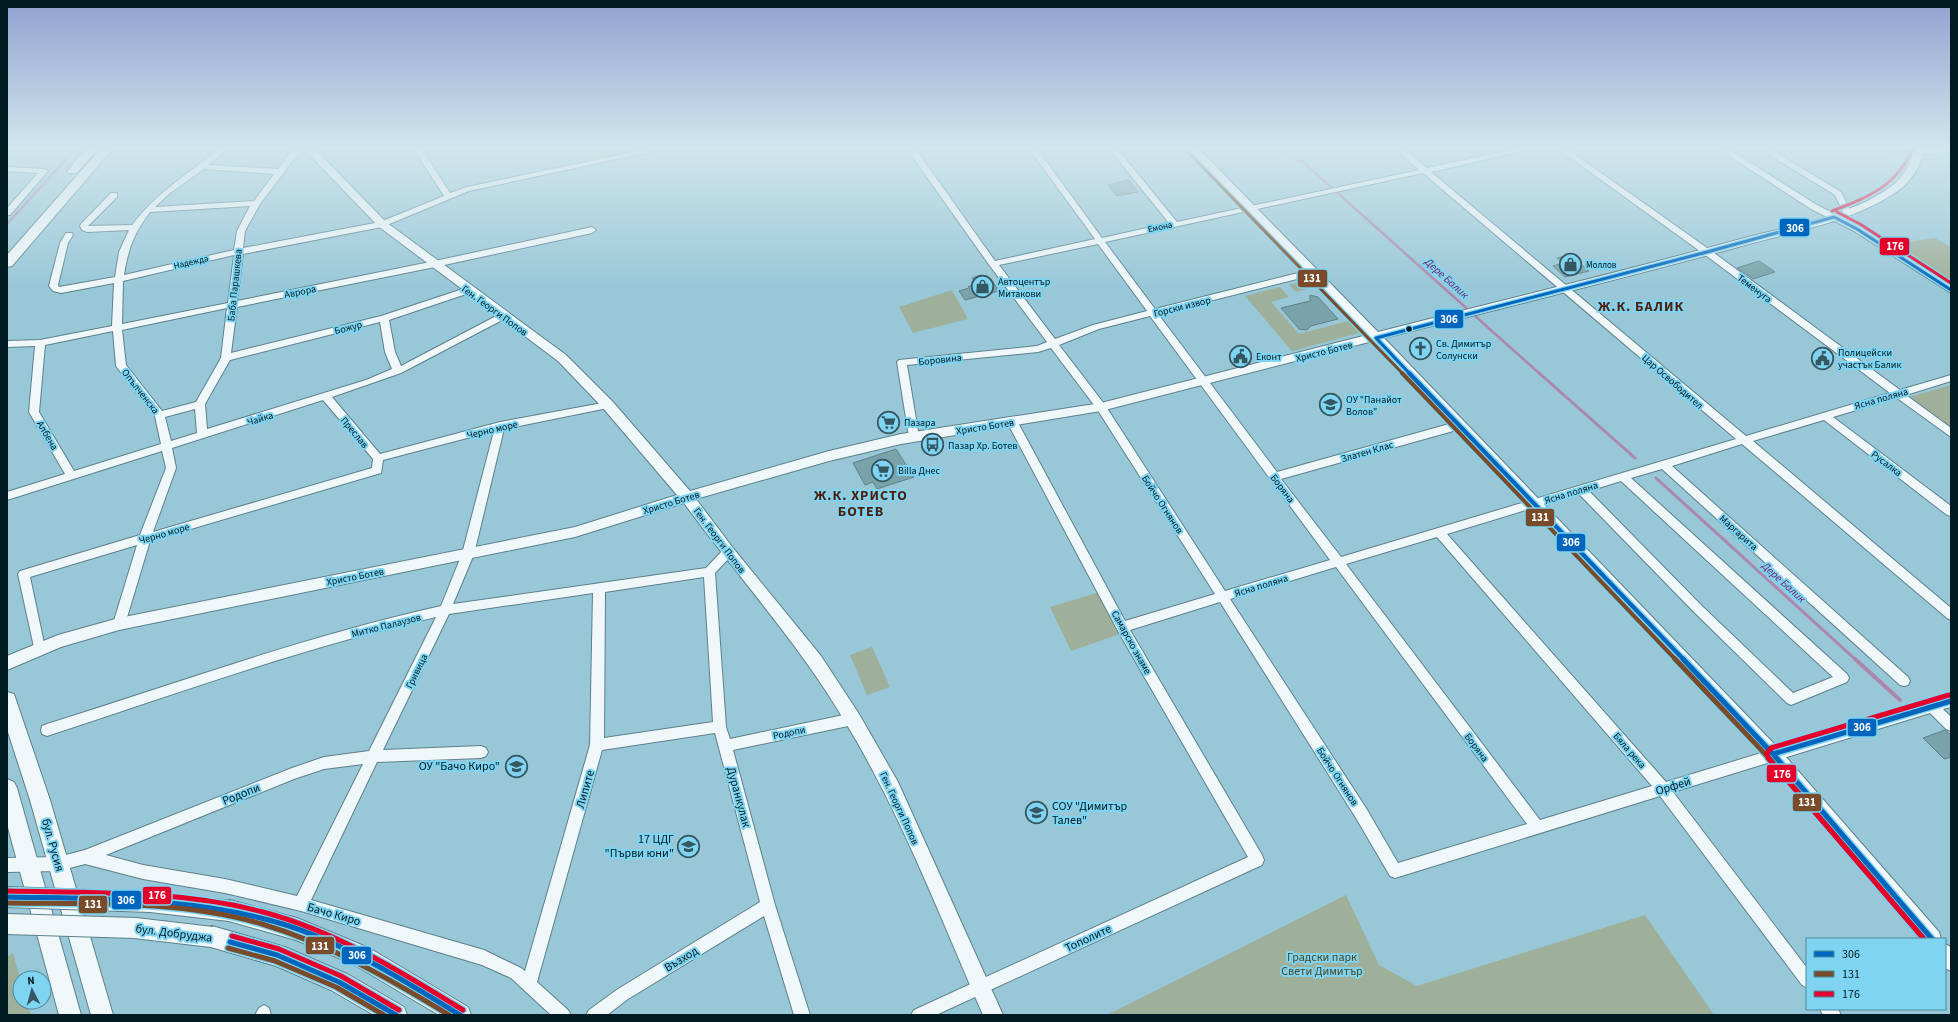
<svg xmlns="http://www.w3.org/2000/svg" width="1958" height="1022" viewBox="0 0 1958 1022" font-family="'Source Sans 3',sans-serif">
  <rect width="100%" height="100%" fill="#98c7d7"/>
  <path fill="#9eaf9a" d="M466,146H644L635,151L593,157L589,153Z
    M1876,146H1904L1901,158Z
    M1935,238L1951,247V282L1892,244Z
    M1312,279L1319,286L1296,292L1289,285Z
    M1280,287L1289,297L1271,302L1299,334L1352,320L1363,332L1292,351L1245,296Z
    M952,290L968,319L913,333L899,307Z
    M1951,385V427L1909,397Z
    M1100,592L1123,633L1071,651L1050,607Z
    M872,647L890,687L867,695L850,655Z
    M1346,895L1379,965L1417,986L1645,915L1714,1015H1107Z
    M13,953L20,978V1002H27L31,1015H7V957Z"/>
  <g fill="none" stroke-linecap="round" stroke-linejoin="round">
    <path stroke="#ac87ad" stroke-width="2.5" d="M1286,146L1284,150L1290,158L1302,161L1540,374
      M7,224L69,156L75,146"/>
    <path stroke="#ac87ad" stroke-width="3" d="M1539,373L1635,458
      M1656,478L1856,660"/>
    <path stroke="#ac87ad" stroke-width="4" d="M1855,659L1900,700"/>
  </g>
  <path fill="#79a2aa" stroke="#628189" d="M1129,180L1138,192L1117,196L1108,185Z
    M1570,255L1589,271L1565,277L1553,266L1564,263L1557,258Z
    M1759,261L1775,272L1753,279L1737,268Z
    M981,275L987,283L993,282L999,291L965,300L959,291L969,288L968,287L976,283L972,278Z
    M1310,295L1318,297L1338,319L1311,326L1307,330L1299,329L1281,308L1310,301Z
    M1824,353L1834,360L1821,364L1811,357Z
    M896,449L914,477L877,489L873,482L865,485L853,463Z
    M1945,730L1951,735V757L1944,759L1923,738Z"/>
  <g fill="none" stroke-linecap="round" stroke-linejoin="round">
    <defs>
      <path id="minor" d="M11,146H23L7,152V147Z
        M222,146H231L209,165L278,169L296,146H304L260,204L245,231L243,248L380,222L444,196L412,146H420L450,193L467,187L661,146H677L469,191L382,227L243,254L237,301L435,261L592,227L596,230L592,233L435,267L237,307L231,353L381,316L469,287L472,288V292L389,320L395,352L401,366L500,314H506V318L401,373L332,397L380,454L500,422L608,402L612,403L613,405L608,408L504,429L474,554L453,604L706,568L724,549H732L734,552L732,555L715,573L726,727L730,739L853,713L858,715L859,719L858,723L853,725L733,750L775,905L810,1015H794L764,916L628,999L607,1015H586L589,1010L618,989L760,902L715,733L602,750L537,982L568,1010L571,1015H551L511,978L482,965L301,911L225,893L143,879L85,864L58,871L7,872V858L58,857L85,850L292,768L324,757L369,751L436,617C304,647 176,694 47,736L42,734L41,730L42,726L47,724C177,683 307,636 441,606L462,554L494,431L383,460L381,473L150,541L125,624L123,628L119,629L115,628L113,624L137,545L30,577L45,648L43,652L39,653L35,652L18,574L20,571L140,535L166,468L162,451L7,500V492L65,474L29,412L35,346L7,347V341L40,340L112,326L114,283L61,293L53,291L49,286L60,243L66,233H72L73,235L68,243L58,285L59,287L115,277L119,252L129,230L87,232L82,230L80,226L81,224L111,193H117V197L88,226L132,225C158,191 190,173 222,146ZM204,169L274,174L254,201L155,207L170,193ZM250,206L237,231L234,250L124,275C128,249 134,233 150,212ZM234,255L228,303L122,324L123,281ZM227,308L221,358L196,402L162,411L126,365L122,330ZM380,322L385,352L392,369L366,380L207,429L205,404L230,360ZM113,331L116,366L155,416L161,444L74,471L39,412L45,345ZM323,400L373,459L372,468L153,532L176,468L172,448ZM195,409L197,433L171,441L165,417ZM704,577L713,722L604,738L605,592ZM593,593L590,745L525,971L521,968L484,950L311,900L377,762L481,758L486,756L488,752L486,748L481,746L383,750L449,614ZM363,764L297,896L225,879L143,865L106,855L294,779L324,769Z
        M382,146H404L393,150Z
        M892,146L912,148L937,146L917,151L995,261L1095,239L1027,146H1035L1102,238L1169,223L1107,146H1115L1177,222L1419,170L1392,146H1401L1427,168L1528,146H1543L1431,172L1746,436L1890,393L1704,254L1554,146H1563L1710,250L1900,390L1951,375V381L1906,395L1951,428V437L1897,398L1833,417L1951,506V516L1947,515L1824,420L1753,441L1951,608V620L1947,618L1742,444L1672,466L1908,677L1910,681L1908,685L1904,686L1900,685L1662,469L1631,478L1847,674L1849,678L1847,682L1791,705L1787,703L1694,612L1579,494L1447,534L1666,782L1951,695V707L1943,709L1951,717V731L1946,729L1930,713L1673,792L1807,968V988L1802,985L1660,796L1395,878L1390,876L1356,818L1220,602L1130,630L1262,855L1264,860L1262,865L936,1015H911L914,1010L1248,857L1118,631L1007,422L1012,418L1016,419L1125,621L1215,594L1097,409L1051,348L1038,352L907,365L919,437L914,441L909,437L897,362L899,360L1037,346L1047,342L990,266L909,152ZM1423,173L1736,439L1341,557L1281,479L1464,428L1465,425L1464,422L1460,421L1277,472L1158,314L1317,274V270L1314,269L1155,309L1105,242ZM1098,244L1147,311L1093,325L1055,339L999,265ZM1150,316L1330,560L1225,591L1105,405L1059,345L1099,329ZM1621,481L1833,677L1793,693L1702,606L1589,491ZM1437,537L1652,786L1540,820L1346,564ZM1336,567L1527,824L1398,863L1366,808L1230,599Z
        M1714,146H1724L1817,205L1860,227L1951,286V293L1854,231L1811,209Z
        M1755,146H1765L1841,192L1851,212L1850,214H1844L1835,195Z
        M1951,148V152L1919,154L1915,152L1919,150Z
        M7,167L44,169L48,171L10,215H7V208L38,173L7,171Z
        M264,1005L269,1008L271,1015H255L259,1008Z
        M1820,1009H1838L1841,1015H1823Z"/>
      <path id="tertiary" d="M301,146H312L386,222L566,355L613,402L690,491L829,451L901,434L1101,403L1367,335L1185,146H1196L1378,332C1499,301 1621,272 1741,239C1788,226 1848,217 1889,188C1904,178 1911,163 1915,146H1925C1921,165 1912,182 1895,193C1849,223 1790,232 1738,247C1621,279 1502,308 1384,338L1779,749L1939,932L1941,939H1920L1767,759L1373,341L1101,411L901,444L829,461L696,499L733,548L821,656L859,714L898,782L1003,1015H983C940,917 902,816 847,725C801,646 738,577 684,503L575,537L119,630L61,647L7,670V656L58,635L119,618L575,527L677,495L603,408L558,361L378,226Z
        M1945,944L1951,947V971L1945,968Z"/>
      <path id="secondary" d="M88,146H100L77,173H69L67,171L69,169Z
        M103,146H115L12,266L7,267V255Z
        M7,692L14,694L16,700L50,800L113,1015H91L30,800L7,729Z
        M7,779L14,782L17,788L81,1015H59L7,824Z
        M230,900L297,918L369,948L468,1007L471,1015H439L353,964L296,940L222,919L219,911L222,903Z
        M212,926L285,947L347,974L404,1007L407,1015H374L331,990L276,966L204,945L201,937L204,929Z"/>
    </defs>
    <use href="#minor" stroke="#5d808b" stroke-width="2"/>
    <use href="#tertiary" stroke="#5d808b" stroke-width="2"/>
    <use href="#secondary" stroke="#5d808b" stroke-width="2"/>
    <use href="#minor" fill="#f0f7f9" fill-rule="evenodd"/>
    <use href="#tertiary" fill="#f0f7f9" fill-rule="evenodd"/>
    <use href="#secondary" fill="#f0f7f9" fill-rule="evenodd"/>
    <defs>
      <path id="secondary-bridge" d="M7,897L151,902L230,911
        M7,924L135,928L212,937"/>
    </defs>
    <use href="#secondary-bridge" stroke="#5d808b" stroke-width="22" stroke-linecap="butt"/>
    <use href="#secondary-bridge" stroke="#f0f7f9" stroke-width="20"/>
    <defs>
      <path id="bus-1-far2" d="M1410,374L1376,338L1707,252L1834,217L1857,229L1951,290"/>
      <path id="bus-1-far1" d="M1409,373L1684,660"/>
      <path id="bus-1" d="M1683,659L1773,754L1932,939
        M1773,754L1951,701
        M7,897C100,899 196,897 286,925C348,945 405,981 460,1015
        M230,942L277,955L339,982L396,1015"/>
      <path id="bus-2-far2" d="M1186,150L1403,374"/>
      <path id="bus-2-far1" d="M1402,373L1676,660"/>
      <path id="bus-2" d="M1675,659L1769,758L1924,939
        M7,903C91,904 180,900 262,924C329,944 390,979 449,1015
        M228,948L275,961L336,987L384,1015"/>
      <path id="bus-3-far1" d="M1832,211C1871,196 1897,186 1914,146
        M1837,212L1860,224L1951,283"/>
      <path id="bus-3" d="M7,891C92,893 180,890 263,912C335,931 400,971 463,1010
        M232,936L279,949L341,976L399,1010
        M1924,939L1768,758L1767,753L1771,748L1949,695"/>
    </defs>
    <use href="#bus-1-far2" stroke="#7ed4f1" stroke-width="5.5"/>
    <use href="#bus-1-far1" stroke="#7ed4f1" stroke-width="7"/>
    <use href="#bus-1" stroke="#7ed4f1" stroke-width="8"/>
    <use href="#bus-2-far2" stroke="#7ed4f1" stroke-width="5.5"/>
    <use href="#bus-2-far1" stroke="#7ed4f1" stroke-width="7"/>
    <use href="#bus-2" stroke="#7ed4f1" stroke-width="8"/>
    <use href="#bus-3-far1" stroke="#7ed4f1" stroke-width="5.5"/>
    <use href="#bus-3" stroke="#7ed4f1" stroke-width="8"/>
    <use href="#bus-1-far2" stroke="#0065bd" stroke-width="3"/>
    <use href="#bus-1-far1" stroke="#0065bd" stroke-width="4"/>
    <use href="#bus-1" stroke="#0065bd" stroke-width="5"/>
    <use href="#bus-2-far2" stroke="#7a4b2a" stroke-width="3"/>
    <use href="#bus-2-far1" stroke="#7a4b2a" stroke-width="4"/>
    <use href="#bus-2" stroke="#7a4b2a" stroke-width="5"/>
    <use href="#bus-3-far1" stroke="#e4002b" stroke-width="3"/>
    <use href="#bus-3" stroke="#e4002b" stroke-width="5"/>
  </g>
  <linearGradient id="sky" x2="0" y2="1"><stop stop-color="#90a2d0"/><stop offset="0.51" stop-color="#d1e6ed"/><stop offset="1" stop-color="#d1e6ed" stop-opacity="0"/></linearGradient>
  <rect width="1958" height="289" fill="url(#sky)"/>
  <defs>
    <symbol id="shop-ring" viewBox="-11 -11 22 22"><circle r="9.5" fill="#7ed4f1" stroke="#355761" stroke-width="1.5"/><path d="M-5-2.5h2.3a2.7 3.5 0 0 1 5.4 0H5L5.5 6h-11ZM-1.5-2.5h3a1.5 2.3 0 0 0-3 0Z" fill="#355761"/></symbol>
    <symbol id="church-ring" viewBox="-11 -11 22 22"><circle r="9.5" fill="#7ed4f1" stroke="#355761" stroke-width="1.5"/><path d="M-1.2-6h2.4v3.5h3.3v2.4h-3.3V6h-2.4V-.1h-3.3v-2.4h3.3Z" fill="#355761"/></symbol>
    <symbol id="civic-ring" viewBox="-11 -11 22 22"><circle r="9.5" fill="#7ed4f1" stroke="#355761" stroke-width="1.5"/><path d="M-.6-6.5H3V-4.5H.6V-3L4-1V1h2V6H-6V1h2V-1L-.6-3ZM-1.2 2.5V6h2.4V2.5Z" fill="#355761"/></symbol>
    <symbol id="school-ring" viewBox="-11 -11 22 22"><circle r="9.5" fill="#7ed4f1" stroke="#355761" stroke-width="1.5"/><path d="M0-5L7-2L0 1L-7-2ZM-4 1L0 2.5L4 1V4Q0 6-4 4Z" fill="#355761"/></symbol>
    <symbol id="supermarket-ring" viewBox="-11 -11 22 22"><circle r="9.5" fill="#7ed4f1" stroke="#355761" stroke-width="1.5"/><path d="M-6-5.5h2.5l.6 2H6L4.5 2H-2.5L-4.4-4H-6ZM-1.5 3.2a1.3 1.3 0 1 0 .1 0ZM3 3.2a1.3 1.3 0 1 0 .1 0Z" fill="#355761"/></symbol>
    <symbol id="bus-ring" viewBox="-11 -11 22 22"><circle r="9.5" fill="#7ed4f1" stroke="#355761" stroke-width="1.5"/><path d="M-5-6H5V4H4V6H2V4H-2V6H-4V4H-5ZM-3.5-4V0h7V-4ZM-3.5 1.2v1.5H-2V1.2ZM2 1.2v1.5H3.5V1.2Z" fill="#355761"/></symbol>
  </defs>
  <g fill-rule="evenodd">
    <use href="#shop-ring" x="1558" y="252" width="25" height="25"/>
    <use href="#shop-ring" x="970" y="274" width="25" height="25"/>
    <use href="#church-ring" x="1408" y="336" width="25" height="25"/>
    <use href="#civic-ring" x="1228" y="344" width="25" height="25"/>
    <use href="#civic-ring" x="1810" y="346" width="25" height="25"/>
    <use href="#school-ring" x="1318" y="392" width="25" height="25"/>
    <use href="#supermarket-ring" x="876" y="410" width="25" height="25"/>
    <use href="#bus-ring" x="920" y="432" width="25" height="25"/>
    <use href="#supermarket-ring" x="870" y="458" width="25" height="25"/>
    <use href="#school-ring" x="504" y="754" width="25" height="25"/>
    <use href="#school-ring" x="1024" y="800" width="25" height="25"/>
    <use href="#school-ring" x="676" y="834" width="25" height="25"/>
  </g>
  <circle fill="#001a22" stroke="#7ed4f1" stroke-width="1.5" cx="1409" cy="329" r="3.5"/>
  <g text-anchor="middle" stroke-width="4" stroke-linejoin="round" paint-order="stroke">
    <g font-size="9" fill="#001a22" stroke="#7ed4f1">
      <text transform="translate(1160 227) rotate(-12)" y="3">Емона</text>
      <text transform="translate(191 262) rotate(-13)" y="3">Надежда</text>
    </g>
    <g font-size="9" fill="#001a22" stroke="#7ed4f1" text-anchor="start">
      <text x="1586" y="268">Моллов</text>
    </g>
    <g font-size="10" fill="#001a22" stroke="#7ed4f1" text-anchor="start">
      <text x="998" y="285">Автоцентър<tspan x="998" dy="12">Митакови</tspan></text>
      <text x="1436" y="347">Св. Димитър<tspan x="1436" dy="12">Солунски</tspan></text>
      <text x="1838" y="356">Полицейски<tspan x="1838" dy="12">участък Балик</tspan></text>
      <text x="1256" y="360">Еконт</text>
      <text x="1346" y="403">ОУ "Панайот<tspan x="1346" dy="12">Волов"</tspan></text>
      <text x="904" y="426">Пазара</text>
      <text x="948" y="449">Пазар Хр. Ботев</text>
      <text x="898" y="474">Billa Днес</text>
    </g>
    <g font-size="10" fill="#001a22" stroke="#7ed4f1">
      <text transform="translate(234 285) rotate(-84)" y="4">Баба Парашкева</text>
      <text transform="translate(1755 288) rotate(37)" y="4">Теменуга</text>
      <text transform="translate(300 291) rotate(-11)" y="4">Аврора</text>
      <text transform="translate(1182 306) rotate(-14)" y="4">Горски извор</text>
      <text transform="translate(495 310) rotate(36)" y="4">Ген. Георги Попов</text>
      <text transform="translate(348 327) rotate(-14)" y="4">Божур</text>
      <text transform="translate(1324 351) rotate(-14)" y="4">Христо Ботев</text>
      <text transform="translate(940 359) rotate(-6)" y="4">Боровина</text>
      <text transform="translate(1673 381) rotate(41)" y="4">Цар Освободител</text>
      <text transform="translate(141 391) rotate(52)" y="4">Опълченска</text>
      <text transform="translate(1881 398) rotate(-16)" y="4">Ясна поляна</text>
      <text transform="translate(260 418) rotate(-17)" y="4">Чайка</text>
      <text transform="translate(985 426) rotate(-9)" y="4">Христо Ботев</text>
      <text transform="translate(492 429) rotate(-13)" y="4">Черно море</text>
      <text transform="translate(355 432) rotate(50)" y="4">Преслав</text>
      <text transform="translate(48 435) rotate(60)" y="4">Албена</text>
      <text transform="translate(1367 451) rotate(-16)" y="4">Златен Клас</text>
      <text transform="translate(1887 463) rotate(37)" y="4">Русалка</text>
      <text transform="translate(1283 488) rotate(53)" y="4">Боряна</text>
      <text transform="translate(1571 492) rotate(-17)" y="4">Ясна поляна</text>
      <text transform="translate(671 502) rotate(-17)" y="4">Христо Ботев</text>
      <text transform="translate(1163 504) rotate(57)" y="4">Бойчо Огнянов</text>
      <text transform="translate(1739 532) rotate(42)" y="4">Маргарита</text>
      <text transform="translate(164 533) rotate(-16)" y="4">Черно море</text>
      <text transform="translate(720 540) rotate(53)" y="4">Ген. Георги Попов</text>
      <text transform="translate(355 576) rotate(-11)" y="4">Христо Ботев</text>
      <text transform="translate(1261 585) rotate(-17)" y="4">Ясна поляна</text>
      <text transform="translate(386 625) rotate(-14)" y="4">Митко Палаузов</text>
      <text transform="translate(1132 642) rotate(61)" y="4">Самарско знаме</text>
      <text transform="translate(416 671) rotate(-64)" y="4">Гривица</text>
      <text transform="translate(789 732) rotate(-12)" y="4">Родопи</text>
      <text transform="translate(1477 747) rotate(53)" y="4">Боряна</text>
      <text transform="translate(1630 750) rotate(49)" y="4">Бяла река</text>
      <text transform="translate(1338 776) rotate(57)" y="4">Бойчо Огнянов</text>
      <text transform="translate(900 808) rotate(65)" y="4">Ген. Георги Попов</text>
    </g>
    <g font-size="11" font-style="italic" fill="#792260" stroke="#7ed4f1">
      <text transform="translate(1447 278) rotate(42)" y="4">Дере Балик</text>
      <text transform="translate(1784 582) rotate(42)" y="4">Дере Балик</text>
    </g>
    <g font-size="12" fill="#001a22" stroke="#7ed4f1" text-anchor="end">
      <text x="500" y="770">ОУ "Бачо Киро"</text>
      <text x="1052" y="810" text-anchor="start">СОУ "Димитър<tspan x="1052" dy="14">Талев"</tspan></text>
      <text x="674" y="843">17 ЦДГ<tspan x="674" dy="14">"Първи юни"</tspan></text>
    </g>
    <g font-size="12" fill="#001a22" stroke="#7ed4f1">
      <text transform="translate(1673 786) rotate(-17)" y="4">Орфей</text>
      <text transform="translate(585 789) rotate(-74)" y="4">Липите</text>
      <text transform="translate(241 794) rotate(-22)" y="4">Родопи</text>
      <text transform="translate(739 797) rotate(75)" y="4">Дуранкулак</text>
      <text transform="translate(53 845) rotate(74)" y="4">бул. Русия</text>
      <text transform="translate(334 914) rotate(16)" y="4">Бачо Киро</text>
      <text transform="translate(174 933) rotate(7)" y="4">бул. Добруджа</text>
      <text transform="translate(1088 938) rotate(-25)" y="4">Тополите</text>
      <text transform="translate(681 959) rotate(-31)" y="4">Възход</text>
    </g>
    <g font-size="12" fill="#4b4621" stroke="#7ed4f1">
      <text x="1322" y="961">Градски парк<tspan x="1322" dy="14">Свети Димитър</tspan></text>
    </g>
    <g font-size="14" font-weight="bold" letter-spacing="1" fill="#4f1e09" stroke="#7ed4f1">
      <text x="1641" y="311">Ж.К. БАЛИК</text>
      <text x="861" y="500">Ж.К. ХРИСТО<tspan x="861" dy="16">БОТЕВ</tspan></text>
    </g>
  </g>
  <g stroke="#7ed4f1" stroke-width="1.5">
    <rect x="1779" y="218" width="31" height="19" rx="4" fill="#0065bd"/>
    <rect x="1879" y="237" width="31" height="19" rx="4" fill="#e4002b"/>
    <rect x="1297" y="269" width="31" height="19" rx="4" fill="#7a4b2a"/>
    <rect x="1434" y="309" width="30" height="20" rx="4" fill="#0065bd"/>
    <rect x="1525" y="508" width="30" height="19" rx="4" fill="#7a4b2a"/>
    <rect x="1556" y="533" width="30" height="19" rx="4" fill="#0065bd"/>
    <rect x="1847" y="718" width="30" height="19" rx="4" fill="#0065bd"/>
    <rect x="1766" y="764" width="31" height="19" rx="4" fill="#e4002b"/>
    <rect x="1792" y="793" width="30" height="19" rx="4" fill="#7a4b2a"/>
    <rect x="142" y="886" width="30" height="19" rx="4" fill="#e4002b"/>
    <rect x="111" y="890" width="31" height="20" rx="4" fill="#0065bd"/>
    <rect x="78" y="895" width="30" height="19" rx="4" fill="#7a4b2a"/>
    <rect x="305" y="936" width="30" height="19" rx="4" fill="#7a4b2a"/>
    <rect x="341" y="946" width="31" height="19" rx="4" fill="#0065bd"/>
  </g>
  <g font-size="11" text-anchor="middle" font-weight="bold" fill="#fff">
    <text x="1795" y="232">306</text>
    <text x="1895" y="250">176</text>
    <text x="1312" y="282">131</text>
    <text x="1449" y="323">306</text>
    <text x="1540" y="521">131</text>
    <text x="1571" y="546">306</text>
    <text x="1862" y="731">306</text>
    <text x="1782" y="778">176</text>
    <text x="1807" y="806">131</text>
    <text x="157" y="899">176</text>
    <text x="126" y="904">306</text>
    <text x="93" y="908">131</text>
    <text x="320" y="950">131</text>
    <text x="357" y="959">306</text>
  </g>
  <rect width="1958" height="1022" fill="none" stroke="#001a22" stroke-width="16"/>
  <rect x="1806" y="938" width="140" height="72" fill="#7ed4f1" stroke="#4c8a9e"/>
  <rect x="1814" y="951" width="20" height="6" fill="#0065bd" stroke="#4c8a9e"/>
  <text x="1842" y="958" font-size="12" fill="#001a22">306</text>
  <rect x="1814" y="971" width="20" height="6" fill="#7a4b2a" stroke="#4c8a9e"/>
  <text x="1842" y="978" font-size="12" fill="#001a22">131</text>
  <rect x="1814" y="991" width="20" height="6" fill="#e4002b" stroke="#4c8a9e"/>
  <text x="1842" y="998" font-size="12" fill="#001a22">176</text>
  <g transform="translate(32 990) rotate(354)"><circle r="19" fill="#7ed4f1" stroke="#4c8a9e"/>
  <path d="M0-3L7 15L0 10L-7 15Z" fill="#355761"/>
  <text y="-6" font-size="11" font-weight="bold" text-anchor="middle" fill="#001a22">N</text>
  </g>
</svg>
